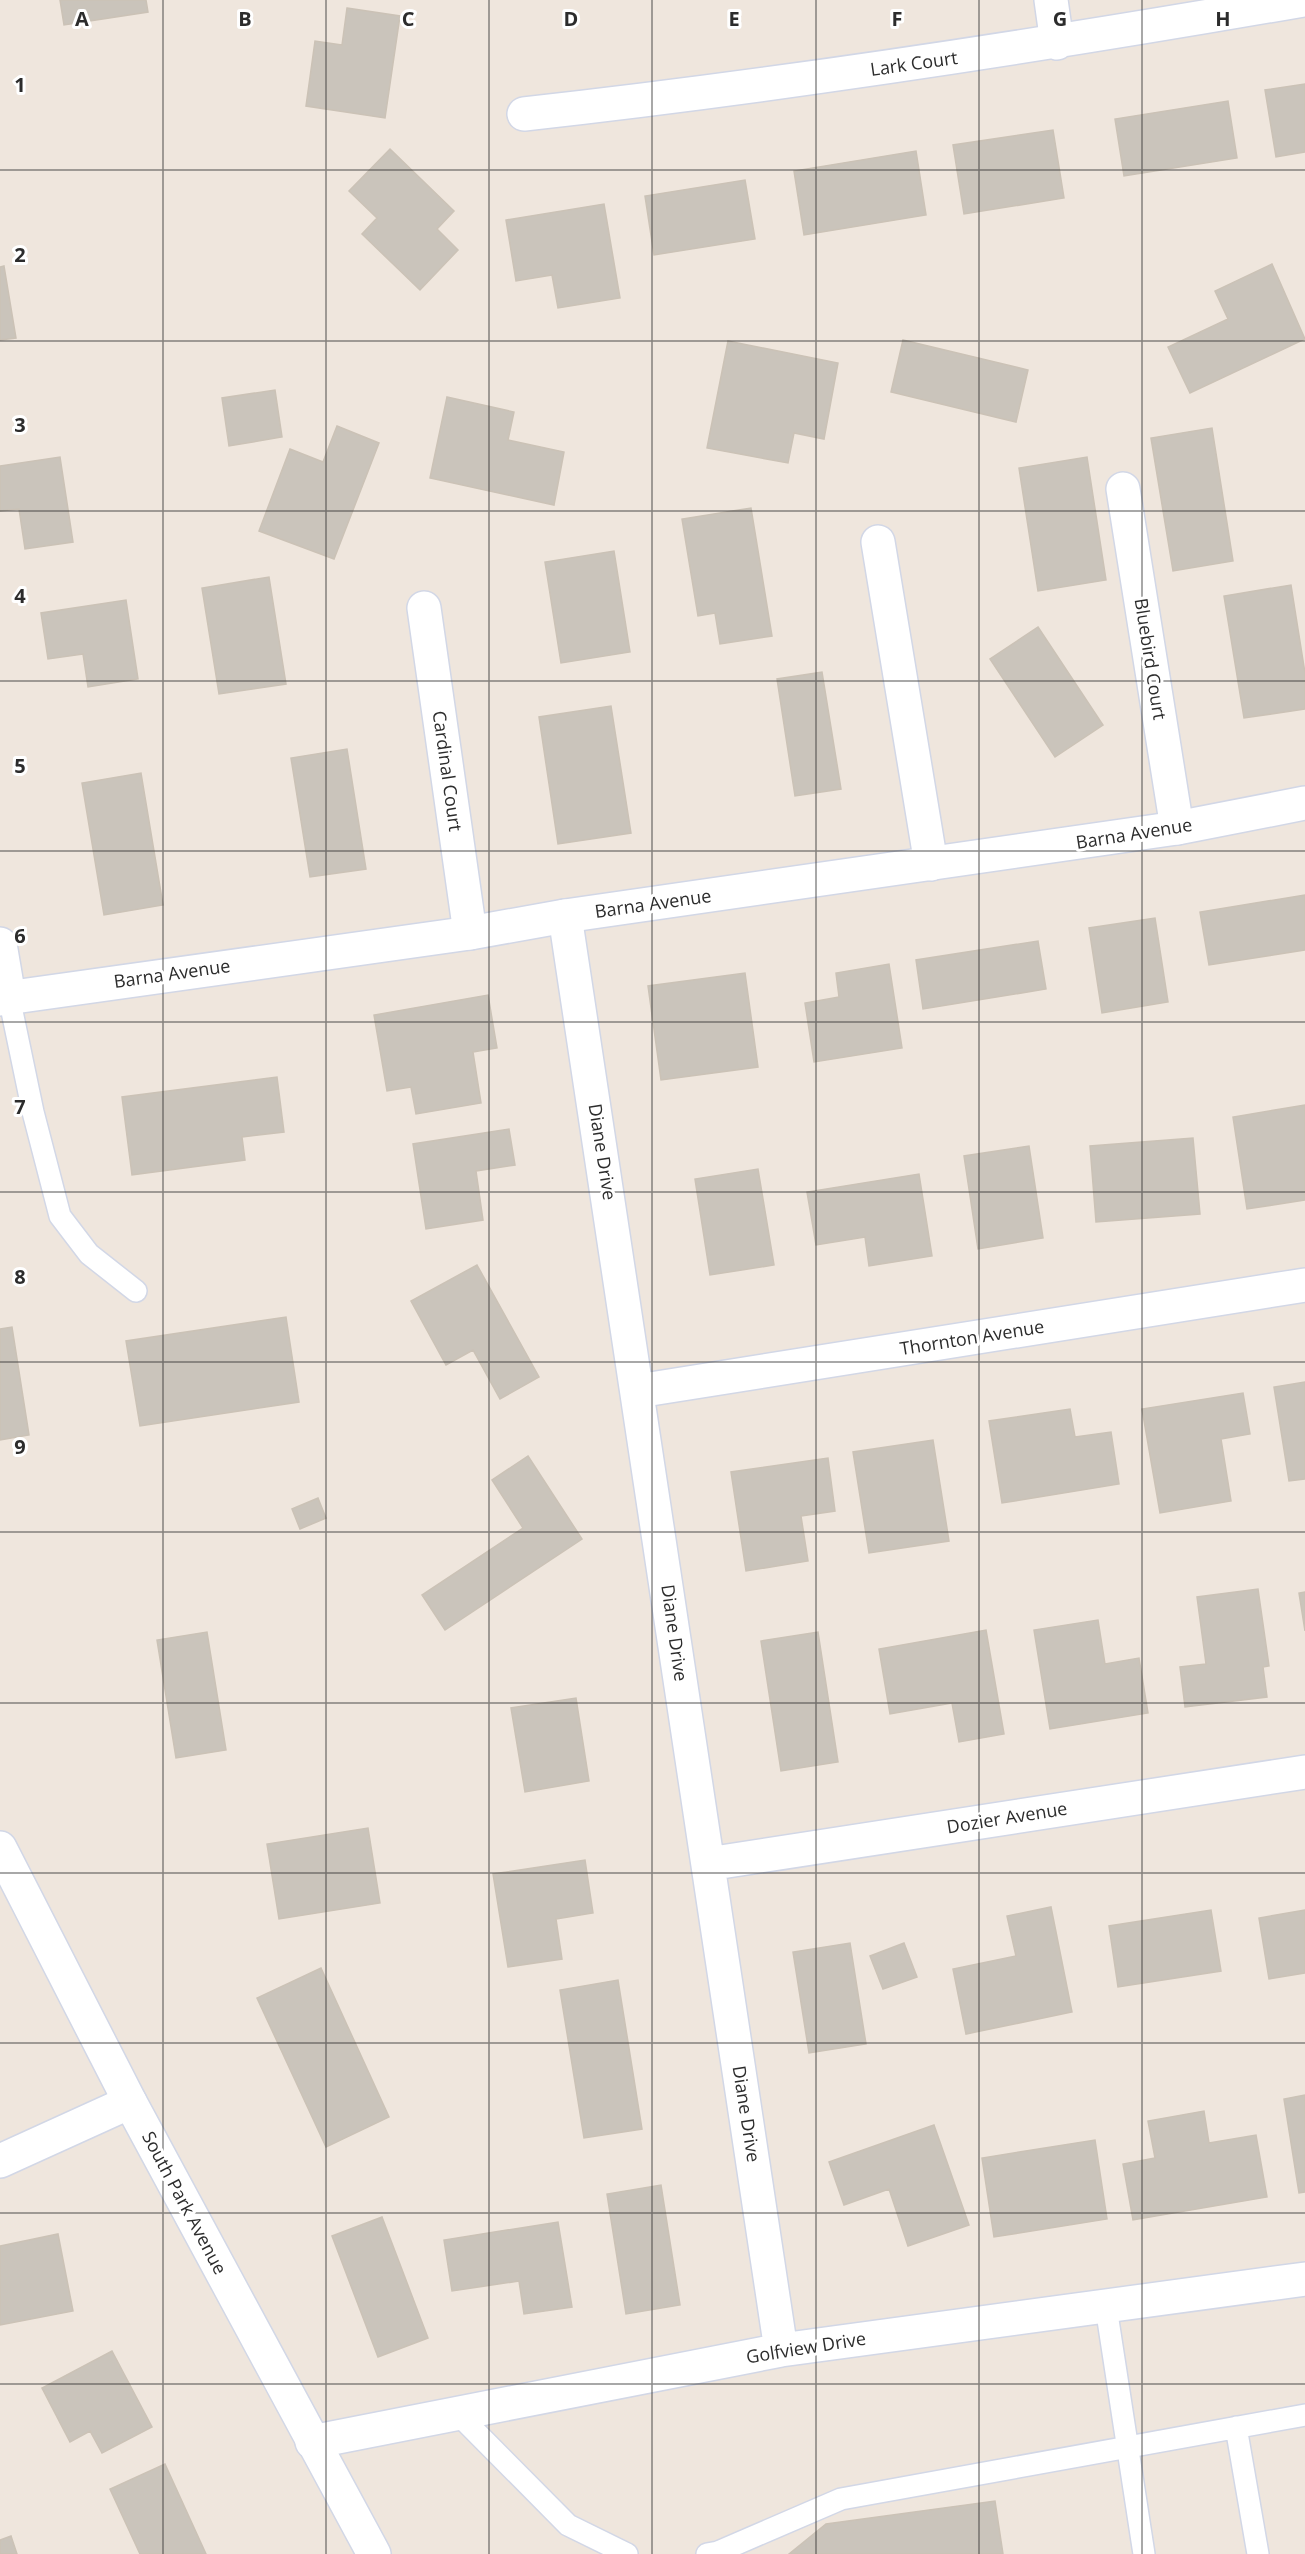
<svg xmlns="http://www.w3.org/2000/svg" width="1305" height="2554" viewBox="0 0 1305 2554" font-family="'Open Sans',sans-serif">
  <rect width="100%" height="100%" fill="#efe6dd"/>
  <path fill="#cac4bb" stroke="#cbc2b6" stroke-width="1.5" d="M60,0H146L148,12L64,25Z
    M347,8L400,16L385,118L306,106L315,41L342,45Z
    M1305,84V152L1276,157L1265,90Z
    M1228,101L1237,158L1124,176L1115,119Z
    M1053,130L1064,198L964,214L953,145Z
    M390,149L454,211L437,229L458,250L420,290L362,234L377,218L349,191Z
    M916,151L926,215L804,235L794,171Z
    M745,180L755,239L654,255L645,196Z
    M604,204L620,298L558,308L552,275L516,281L506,220Z
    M1272,264L1305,339L1190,393L1168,347L1228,319L1215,291Z
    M4,266L16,338L0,340V267Z
    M903,340L1028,370L1016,422L891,392Z
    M728,341L838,363L824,439L794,433L788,463L707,448Z
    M275,390L282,437L229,446L222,398Z
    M447,397L514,412L508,440L564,452L554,505L430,478Z
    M337,426L379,443L334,559L259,531L290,449L323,462Z
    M1212,428L1233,561L1173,571L1151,438Z
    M60,457L73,542L25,549L19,509L0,511V466Z
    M1087,457L1106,580L1038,591L1019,468Z
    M751,508L772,636L720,644L715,613L698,616L682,519Z
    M614,551L630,652L561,663L545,562Z
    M269,577L286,684L219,694L202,588Z
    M1291,585L1305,673V709L1244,718L1224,596Z
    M126,600L138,679L88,687L83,654L48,659L41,613Z
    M1038,627L1103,725L1055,757L990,659Z
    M822,672L841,789L795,796L777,679Z
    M611,706L631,833L558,844L539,717Z
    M347,749L366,869L310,877L291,758Z
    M141,773L163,905L104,915L82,783Z
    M1305,895V950L1209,965L1200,912Z
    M1155,918L1168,1002L1102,1013L1089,928Z
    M1038,941L1046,989L923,1009L916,960Z
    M889,964L902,1048L814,1062L805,1003L839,997L836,973Z
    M745,973L758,1067L661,1080L648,986Z
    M488,995L497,1048L473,1052L481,1103L416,1114L411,1087L387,1091L374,1015Z
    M277,1077L284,1132L242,1137L245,1160L132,1175L122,1097Z
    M1305,1105V1200L1247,1209L1233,1117Z
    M509,1129L515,1165L476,1171L483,1220L426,1229L413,1144Z
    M1193,1138L1200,1214L1096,1222L1090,1146Z
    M1029,1146L1043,1238L978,1249L964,1156Z
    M758,1169L774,1265L710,1275L695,1179Z
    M919,1174L932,1256L869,1266L865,1237L816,1245L807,1192Z
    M477,1265L539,1377L500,1399L473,1350L446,1365L411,1301Z
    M286,1317L299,1402L140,1426L126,1341Z
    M12,1327L29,1435L0,1440V1329Z
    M1305,1382V1479L1289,1481L1274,1387Z
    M1243,1393L1250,1434L1221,1439L1231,1501L1160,1513L1142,1409Z
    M1070,1409L1075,1437L1111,1432L1119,1484L1002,1503L989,1421Z
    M933,1440L949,1541L869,1553L853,1452Z
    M528,1456L582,1539L445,1630L422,1595L523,1528L492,1480Z
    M828,1458L835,1511L801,1516L808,1561L746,1571L731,1472Z
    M318,1498L326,1518L300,1529L292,1509Z
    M1258,1589L1269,1666L1263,1667L1267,1697L1185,1707L1180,1667L1206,1664L1197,1597Z
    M1305,1592V1631L1299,1593Z
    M1098,1620L1105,1664L1139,1658L1148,1713L1050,1729L1034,1630Z
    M986,1630L1004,1734L959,1742L952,1703L890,1714L879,1649Z
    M207,1632L226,1750L176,1758L157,1640Z
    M818,1632L838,1762L781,1771L761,1641Z
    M576,1698L589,1781L525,1792L511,1708Z
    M368,1828L380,1903L279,1919L267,1844Z
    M585,1860L593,1913L556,1919L562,1959L508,1967L493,1874Z
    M1051,1907L1072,2012L966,2034L953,1969L1016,1956L1007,1916Z
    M1211,1910L1221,1971L1118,1987L1109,1926Z
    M1305,1910V1973L1269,1979L1259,1918Z
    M850,1943L866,2044L809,2053L793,1952Z
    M904,1943L917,1977L883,1989L870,1956Z
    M321,1968L389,2117L326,2147L257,1998Z
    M618,1980L642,2129L584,2138L560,1990Z
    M1305,2095V2192L1299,2193L1284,2099Z
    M1204,2111L1209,2143L1256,2135L1267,2197L1133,2220L1123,2164L1155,2158L1148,2121Z
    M934,2125L969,2225L908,2246L889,2189L844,2205L829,2162Z
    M1095,2140L1107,2219L994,2237L982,2158Z
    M661,2185L680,2305L626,2314L607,2194Z
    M382,2217L428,2338L378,2357L332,2236Z
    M558,2222L572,2307L524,2314L519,2281L452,2291L444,2240Z
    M58,2234L73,2311L0,2325V2246Z
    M112,2351L152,2427L102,2453L90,2431L70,2442L42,2388Z
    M165,2464L206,2554H140L110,2489Z
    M995,2501L1003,2554H789L826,2524Z
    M11,2536L17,2554H0V2540Z"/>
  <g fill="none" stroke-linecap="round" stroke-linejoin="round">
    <defs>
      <path id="lane" d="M9,997L33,1112L60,1216L89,1254L136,1291
        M1106,2307L1144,2554
        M458,2414L568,2525L627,2554
        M1236,2427L1258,2554
        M707,2554L718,2552L841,2499L1305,2415"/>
      <path id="street" d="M1051,0L1057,43
        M524,114C785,85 1044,45 1303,0
        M1123,489L1177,828
        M878,542L931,864
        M424,608L470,933
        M565,916L781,2350
        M0,944L9,997
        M638,1391L1305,1285
        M708,1864L1305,1772
        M0,2161L130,2102
        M312,2442L781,2350L1305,2279"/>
      <path id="secondary" d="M0,999L470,933L565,916L1177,828L1305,803
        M0,1848L130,2102L374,2554"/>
    </defs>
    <use href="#lane" stroke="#d2d7e6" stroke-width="24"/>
    <use href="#street" stroke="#d2d7e6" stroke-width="36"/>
    <use href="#secondary" stroke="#d2d7e6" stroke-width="36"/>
    <use href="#lane" stroke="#fff" stroke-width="21"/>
    <use href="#street" stroke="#fff" stroke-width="33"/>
    <use href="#secondary" stroke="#fff" stroke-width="33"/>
  </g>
  <path fill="none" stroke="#2c2c2c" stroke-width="1.5" stroke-opacity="0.55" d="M163,0V2554M326,0V2554M489,0V2554M652,0V2554M816,0V2554M979,0V2554M1142,0V2554M0,170H1305M0,341H1305M0,511H1305M0,681H1305M0,851H1305M0,1022H1305M0,1192H1305M0,1362H1305M0,1532H1305M0,1703H1305M0,1873H1305M0,2043H1305M0,2213H1305M0,2384H1305"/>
  <g text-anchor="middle" stroke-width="6" stroke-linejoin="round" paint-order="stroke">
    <g font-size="18" fill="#2c2c2c" stroke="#fff">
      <text transform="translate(914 64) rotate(-8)" y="6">Lark Court</text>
      <text transform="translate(1150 659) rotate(81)" y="6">Bluebird Court</text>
      <text transform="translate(447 771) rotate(82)" y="6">Cardinal Court</text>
      <text transform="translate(1134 834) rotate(-9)" y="6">Barna Avenue</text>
      <text transform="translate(653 904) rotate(-8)" y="6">Barna Avenue</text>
      <text transform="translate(172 974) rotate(-8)" y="6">Barna Avenue</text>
      <text transform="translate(602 1152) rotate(81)" y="6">Diane Drive</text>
      <text transform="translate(972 1338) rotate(-9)" y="6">Thornton Avenue</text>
      <text transform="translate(674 1633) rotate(82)" y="6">Diane Drive</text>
      <text transform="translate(1007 1818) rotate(-9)" y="6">Dozier Avenue</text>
      <text transform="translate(746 2114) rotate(81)" y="6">Diane Drive</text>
      <text transform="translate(184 2203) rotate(62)" y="6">South Park Avenue</text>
      <text transform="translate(806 2348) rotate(-9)" y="6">Golfview Drive</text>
    </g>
  </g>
  <g font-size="20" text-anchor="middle" font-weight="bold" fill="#2c2c2c" stroke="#fff" stroke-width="6" stroke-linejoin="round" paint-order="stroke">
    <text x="82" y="26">A</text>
    <text x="245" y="26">B</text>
    <text x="408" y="26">C</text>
    <text x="571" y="26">D</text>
    <text x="734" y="26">E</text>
    <text x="897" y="26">F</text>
    <text x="1060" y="26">G</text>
    <text x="1223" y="26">H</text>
    <text x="20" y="92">1</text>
    <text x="20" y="262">2</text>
    <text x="20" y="432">3</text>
    <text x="20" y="603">4</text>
    <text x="20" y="773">5</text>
    <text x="20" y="943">6</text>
    <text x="20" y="1114">7</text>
    <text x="20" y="1284">8</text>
    <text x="20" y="1454">9</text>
  </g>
</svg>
